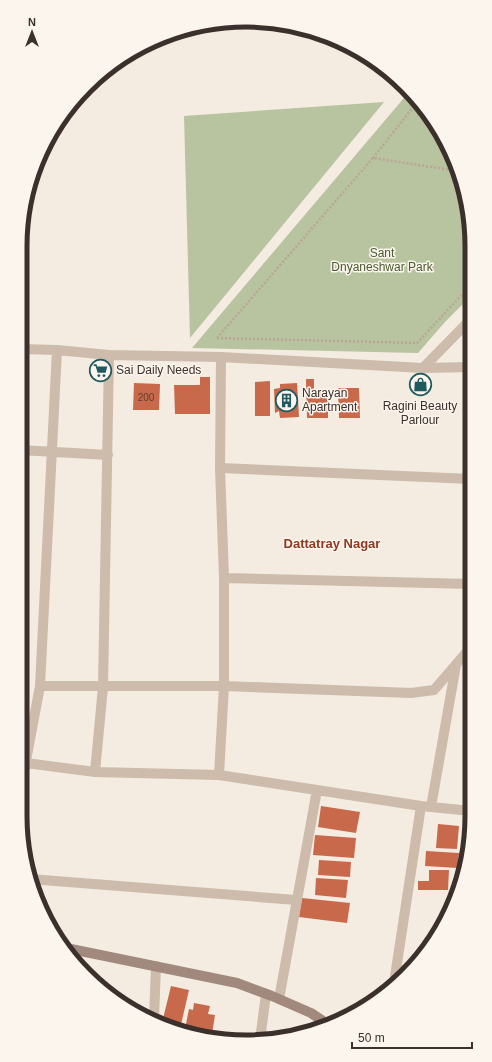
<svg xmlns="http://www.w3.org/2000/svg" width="492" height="1062" viewBox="0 0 492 1062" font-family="Arial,sans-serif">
  <rect width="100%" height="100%" fill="#f4ebe1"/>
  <path fill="#b8c4a0" d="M409,92L425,108L455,159L470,216V297L445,322L418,353L192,348Z
    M384,102L190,338L184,116Z"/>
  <path fill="#c8694b" d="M200,377H210V414H175L174,385H200Z
    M306,379H314V389H328V418H307Z
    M270,381V416H255V382Z
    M134,383L160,384L159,410H133Z
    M297,383L299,417L280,418L279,411L275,413L274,389L280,388V384Z
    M338,388H359L360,418H339Z
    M321,806L360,812L356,833L318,827Z
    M438,824L459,826L457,849L436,848Z
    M315,835L356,838L354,858L313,855Z
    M426,851L459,853L458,868L425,866Z
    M319,860L351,862L350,877L318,875Z
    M429,870H449L448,890H418V881H429Z
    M456,871H461L460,878H456Z
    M316,878L348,880L346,898L315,895Z
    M302,898L350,903L347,923L299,917Z
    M413,954H423L416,965L413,968Z
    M171,986L189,990L180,1029L162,1023Z
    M194,1003L210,1006L208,1014L215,1015L212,1034L185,1029L189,1009L193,1010Z"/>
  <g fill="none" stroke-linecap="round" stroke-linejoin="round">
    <path stroke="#b9a596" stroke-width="2.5" stroke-dasharray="2 2" stroke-linecap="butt" d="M373,158L418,101
      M217,338L373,158L458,171
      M217,338L417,343L470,286"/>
    <path stroke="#cdbbac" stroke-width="10" d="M20,349L57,350L109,355L221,357L423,368L471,367
      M109,355L103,687L95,772L219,775L421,806L472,811
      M423,368L470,320
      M20,450L108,455
      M220,468L471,479
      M224,578L471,584
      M40,686H224L411,693L434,690L471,647
      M26,763L95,772
      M219,775L224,686V578L220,468L221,357
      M20,793L40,686L57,350
      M431,807L456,665
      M30,879L296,900
      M394,983L421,806
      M279,999L317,790
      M154,1019L156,966
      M260,1040L266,994"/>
    <path stroke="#a18a7d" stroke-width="10" d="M66,948L237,983L272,996L311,1013L326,1023"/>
  </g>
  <defs>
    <symbol id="supermarket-ring" viewBox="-11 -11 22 22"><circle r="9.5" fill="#fbf5ee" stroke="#1f5a5e" stroke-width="1.5"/><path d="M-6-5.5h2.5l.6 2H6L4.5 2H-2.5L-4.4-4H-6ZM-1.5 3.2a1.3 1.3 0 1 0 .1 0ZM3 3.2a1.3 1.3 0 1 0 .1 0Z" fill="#1f5a5e"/></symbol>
    <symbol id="shop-ring" viewBox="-11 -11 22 22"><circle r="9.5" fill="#fbf5ee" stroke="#1f5a5e" stroke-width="1.5"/><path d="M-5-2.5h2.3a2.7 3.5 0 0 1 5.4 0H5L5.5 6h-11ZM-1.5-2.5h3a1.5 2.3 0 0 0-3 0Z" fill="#1f5a5e"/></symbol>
    <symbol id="building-ring" viewBox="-11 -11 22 22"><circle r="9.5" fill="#fbf5ee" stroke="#1f5a5e" stroke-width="1.5"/><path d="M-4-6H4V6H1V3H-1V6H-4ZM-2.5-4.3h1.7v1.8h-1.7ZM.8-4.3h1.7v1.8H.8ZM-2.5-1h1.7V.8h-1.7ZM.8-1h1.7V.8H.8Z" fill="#1f5a5e"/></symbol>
  </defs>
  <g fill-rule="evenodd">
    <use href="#supermarket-ring" x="88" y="358" width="25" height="25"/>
    <use href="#shop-ring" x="408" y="372" width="25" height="25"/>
    <use href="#building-ring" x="274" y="388" width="25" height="25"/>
  </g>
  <g text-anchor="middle" stroke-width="3" stroke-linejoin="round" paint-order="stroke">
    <g font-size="10" fill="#5e3e33">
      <text x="146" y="401">200</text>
    </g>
    <g font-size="12" fill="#4a5a2e" stroke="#fbf5ee">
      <text x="382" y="257">Sant<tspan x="382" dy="14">Dnyaneshwar Park</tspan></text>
    </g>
    <g font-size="12" fill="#3b302b" stroke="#fbf5ee" text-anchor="start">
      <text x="116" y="374">Sai Daily Needs</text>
      <text x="302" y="397">Narayan<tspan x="302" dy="14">Apartment</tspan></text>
      <text x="420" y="410" text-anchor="middle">Ragini Beauty<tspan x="420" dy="14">Parlour</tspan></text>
    </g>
    <g font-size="13" font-weight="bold" fill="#8c3b22" stroke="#fbf5ee">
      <text x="332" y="548">Dattatray Nagar</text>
    </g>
  </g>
  <path d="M0 0H492V1062H0ZM246 27H246A219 219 0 0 1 465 246V816A219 219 0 0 1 246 1035H246A219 219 0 0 1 27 816V246A219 219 0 0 1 246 27Z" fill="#fbf5ee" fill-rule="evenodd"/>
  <path fill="none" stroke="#3b302b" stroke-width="5" d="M246 27H246A219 219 0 0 1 465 246V816A219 219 0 0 1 246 1035H246A219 219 0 0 1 27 816V246A219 219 0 0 1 246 27Z"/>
  <g transform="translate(32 32)" stroke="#fbf5ee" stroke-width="3" paint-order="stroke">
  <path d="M0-3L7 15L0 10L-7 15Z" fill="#3b302b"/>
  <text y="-6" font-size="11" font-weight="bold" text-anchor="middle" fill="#3b302b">N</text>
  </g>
  <path d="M352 1042v6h120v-6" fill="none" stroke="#3b302b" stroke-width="2"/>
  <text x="358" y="1042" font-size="12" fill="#3b302b" stroke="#fbf5ee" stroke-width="3" paint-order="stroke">50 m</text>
</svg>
